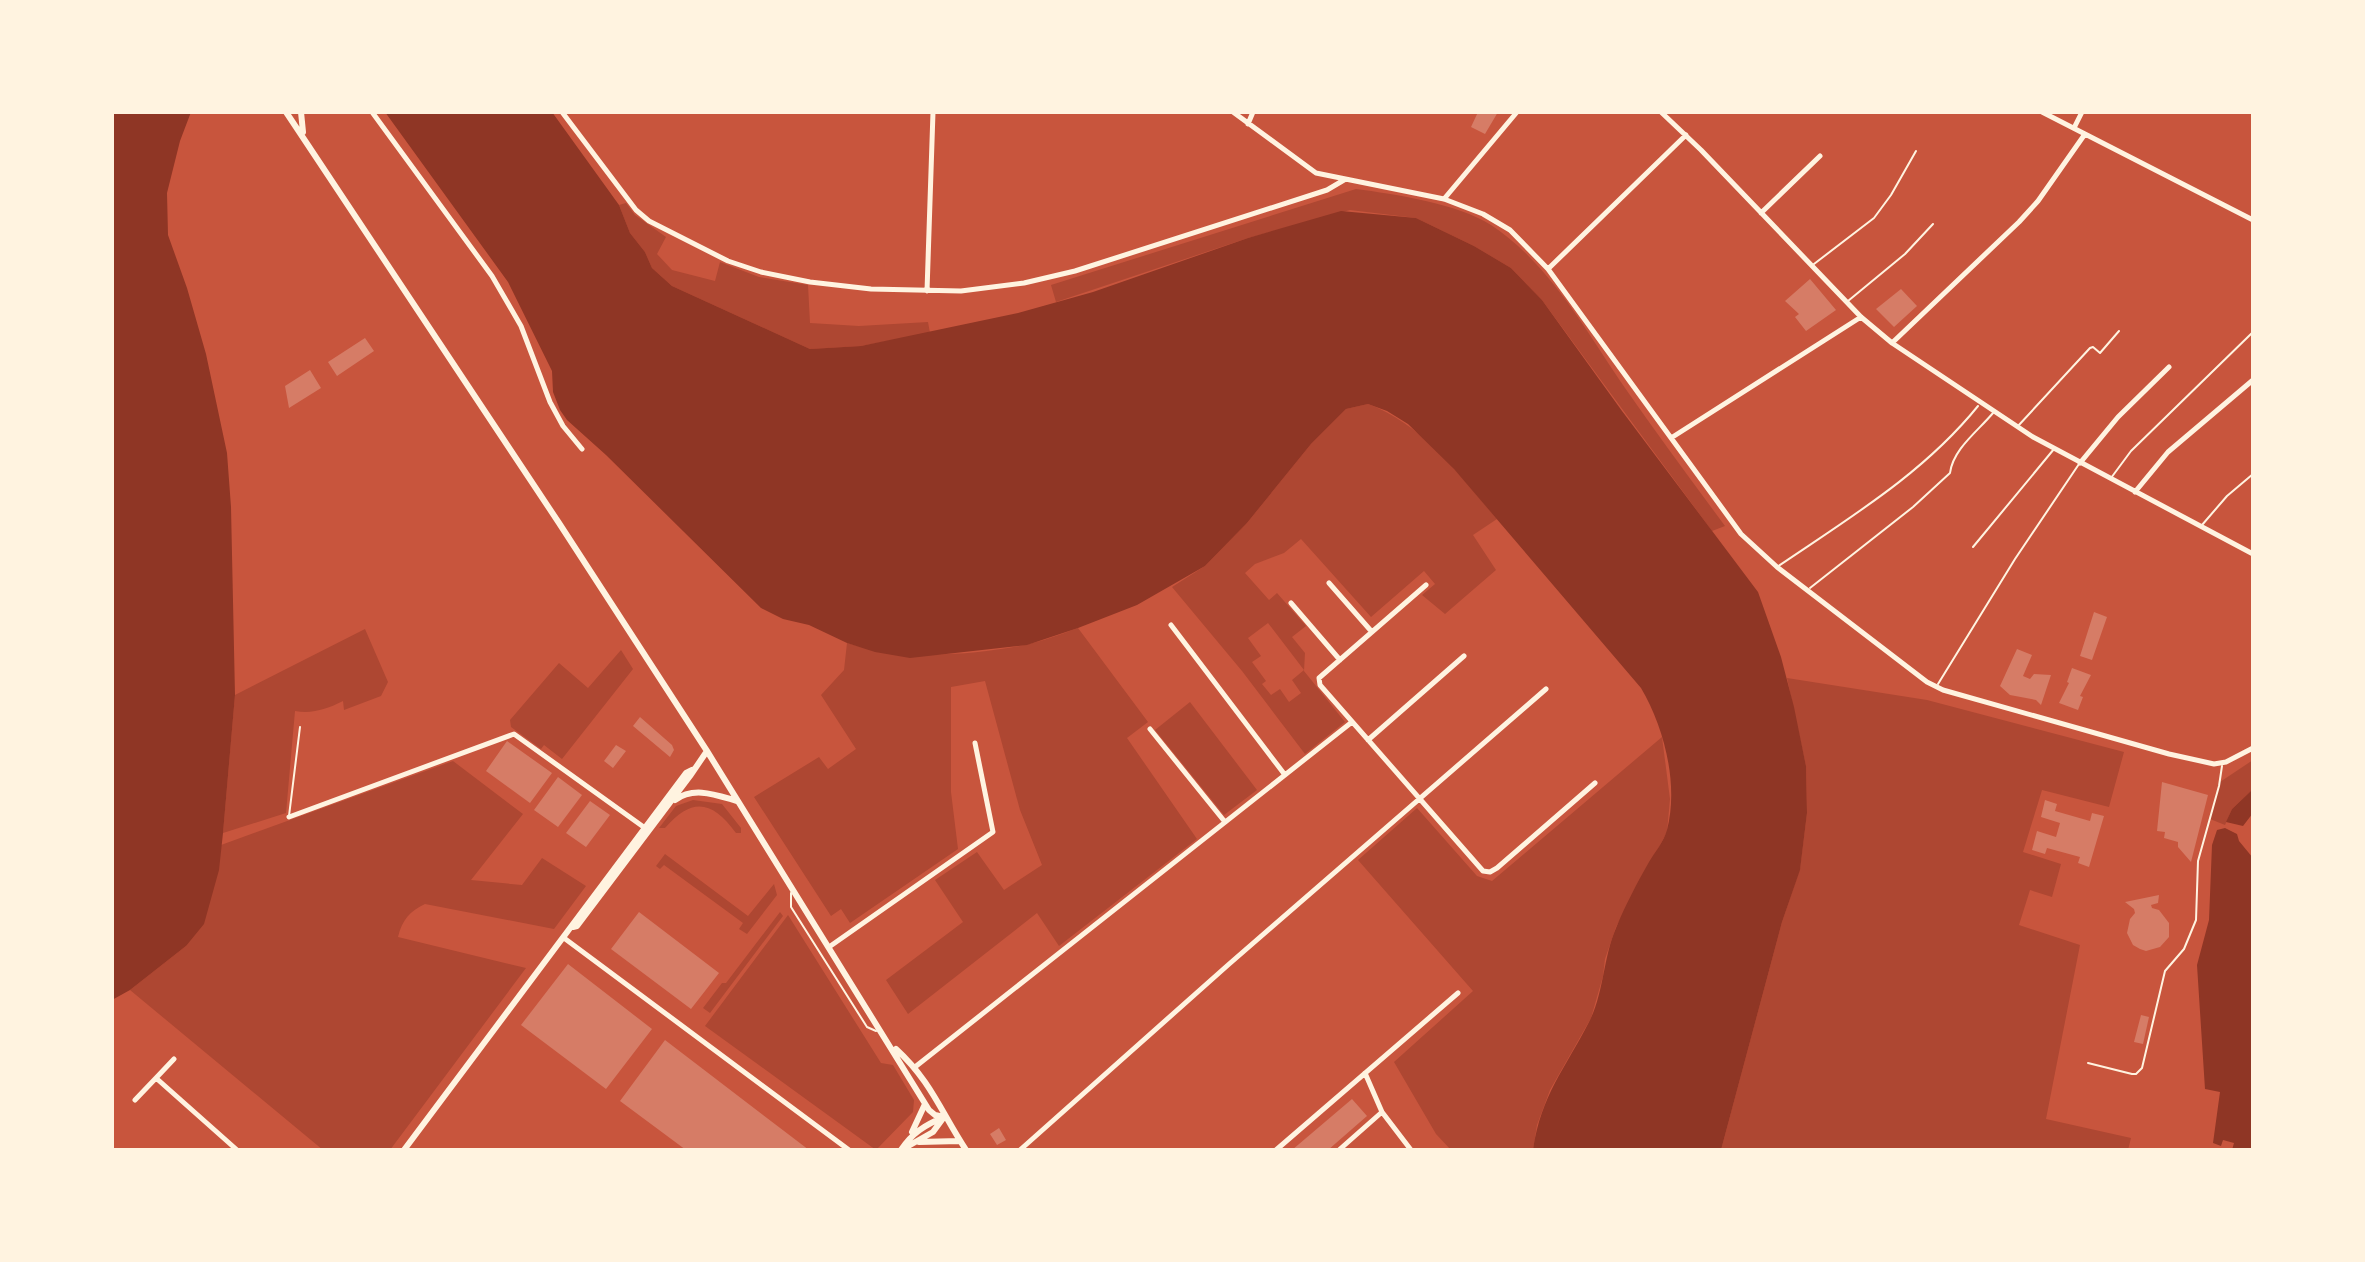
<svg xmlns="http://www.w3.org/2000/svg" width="2365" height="1262" viewBox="0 0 2365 1262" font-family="'Asap Condensed',sans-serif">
  <rect width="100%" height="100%" fill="#c8553d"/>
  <path fill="#ae4732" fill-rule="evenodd" d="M1356,189C1394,194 1459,204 1491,225C1550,264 1586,331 1625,388C1657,434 1691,480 1725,526L1712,531L1542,300L1511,268L1474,246L1416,218L1350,210L1248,238L1056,302L1051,285Z
    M626,203L635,215L666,237L657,254L672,270L715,281L720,262L759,277L808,285L810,323L859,326L928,322L930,333L861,346L810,349L672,286L652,268L645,252L630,233L619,205Z
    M1368,404C1423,424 1460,476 1497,519L1473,535L1496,570L1445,614L1422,595L1435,584L1424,571L1371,617L1301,539L1284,553L1255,564L1245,573L1269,600L1277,593L1306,626L1292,637L1305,653L1304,671L1345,722L1305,754L1242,671L1172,587L1205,566L1247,523L1311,444L1346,409ZM1268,623L1304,670L1292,680L1301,693L1289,702L1280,689L1271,695L1262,684L1266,681L1252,662L1261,656L1248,638Z
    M1078,628L1148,722L1127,738L1197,839L1059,946L1037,913L908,1014L886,980L963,922L935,880L977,852L1004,890L1042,865L1020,810L985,681L951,687V792L958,849L850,923L841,909L831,916L754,797L819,757L828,769L856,749L821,695L844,670L847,643C901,660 969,656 1025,645C1043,641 1061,634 1078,628Z
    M365,629L388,682L381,696L344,710L343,701C327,709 313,714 295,711L286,813L223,833L235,695Z
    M621,650L633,669L562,759L544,745L541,749L511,727L510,720L559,663L588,688Z
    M1787,678L1927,700L2124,752L2109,807L2042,790L2023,852L2061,864L2052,897L2030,890L2019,925L2080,945L2046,1119L2131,1138L2128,1150H1721L1782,922L1800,869L1807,813L1806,766Z
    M1190,702L1257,790L1224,815L1155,730Z
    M1662,737L1670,799L1667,832L1616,927L1605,959L1603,976L1591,1018L1550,1090L1537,1125L1533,1150H1451L1436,1134L1394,1062L1473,991L1358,860L1417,808L1477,876L1492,881Z
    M2253,760V789L2232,809L2225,825L2210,819L2220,782Z
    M453,761L523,814L471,880L522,885L542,858L586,886L554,929L425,904C410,911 402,920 398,937L526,968L390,1150H323L130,990L186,946L221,845Z
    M693,800L722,804L741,828V833H736C712,800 692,797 665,828H659L676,806Z
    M665,854L748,916L774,884L777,895L747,934L739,929L743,923L664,865L660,869L656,866Z
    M780,912L783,916L710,1013L703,1008L722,983H726Z
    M788,915L881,1063L893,1065L914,1100L913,1112L876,1150L705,1026Z"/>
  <path fill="#8f3625" d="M112,112H191L180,141L167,193L168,235L187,288L206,354L227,453L231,507L235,695L223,833L219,870L204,924L186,946L130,990L112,1000Z
    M385,112H552L619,205L630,233L645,252L652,268L672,286L810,349L861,346L1018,313L1093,292L1248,238L1341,211L1416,218L1474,246L1511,268L1542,300L1622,411L1758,592L1781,657L1794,707L1806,766L1807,813L1800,870L1782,922L1721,1150H1533C1541,1095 1565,1069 1589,1022C1604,993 1603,958 1616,928C1625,906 1637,883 1649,862C1655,852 1664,841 1667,830C1679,784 1664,727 1641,688L1454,469L1408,424L1387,411L1368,404L1346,409L1311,444L1247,523L1205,566L1137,605L1078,628L1027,645L910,658L875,652L847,643L809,625L783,619L761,608L606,455L567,420L560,410L553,392L552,371L508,282Z
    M2253,789V813L2243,826L2226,822L2232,809Z
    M2225,828L2237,834L2239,841L2253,858V1150H2232L2234,1143L2223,1140L2221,1146L2213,1143L2220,1092L2205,1089L2197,965L2209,920L2212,845L2217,830Z"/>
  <path fill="#d67c66" d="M1478,112H1498L1485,134L1471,127Z
    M1810,279L1836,310L1806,331L1795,317L1799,314L1785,301Z
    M1901,289L1917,306L1894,327L1876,309Z
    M365,338L374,351L337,376L328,362Z
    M310,370L321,388L289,408L285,386Z
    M2094,612L2107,617L2092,660L2080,656Z
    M2017,649L2032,655L2023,676L2030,679L2034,674L2051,675L2041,705L2036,700L2010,695L2000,686Z
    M2072,668L2091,675L2080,696L2083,697L2078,710L2059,703L2069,683L2067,682Z
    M640,717L672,745L674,750L670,757L633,726Z
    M507,741L552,773L530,803L486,771Z
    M616,745L626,751L613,768L604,761Z
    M558,777L582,795L558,827L534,810Z
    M2162,782L2208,795L2191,862L2178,847V842L2164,838L2165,832L2157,831Z
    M2045,800L2057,804L2055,811L2090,821L2092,813L2104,816L2089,867L2078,863L2080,857L2047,848L2045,854L2032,850L2037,831L2056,837L2060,823L2041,817Z
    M590,801L610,815L586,847L566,833Z
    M2159,895L2158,903L2151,905L2152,908L2159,910L2169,923V937L2160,947L2146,951L2140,949L2133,945L2127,933L2130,919L2135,913L2134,909L2125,902Z
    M639,912L719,973L691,1009L611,949Z
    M568,964L652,1029L606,1089L521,1025Z
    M2141,1015L2149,1017L2143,1044L2134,1042Z
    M665,1040L788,1134L809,1150H686L620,1101Z
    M1352,1099L1367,1116L1328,1150H1292Z
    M999,1128L1006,1140L997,1145L990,1134Z"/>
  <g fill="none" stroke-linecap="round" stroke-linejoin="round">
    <path stroke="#fff3e0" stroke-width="2" d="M1814,264L1874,218L1891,195L1916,151
      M1848,301L1905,254L1933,224
      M2018,426L2090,348L2093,347L2100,353L2119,331
      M2111,478L2131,451L2253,332
      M2202,525L2227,496L2253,474
      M1973,547L2054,449
      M1777,567C1849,518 1923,474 1978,406
      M1810,588L1913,507L1950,473C1953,449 1978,431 1993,413
      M1938,684L2015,559L2079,464
      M289,816L300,727
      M791,893V907L867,1027L876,1031
      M2088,1063L2132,1074H2136L2142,1068L2165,971L2184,949L2196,920L2198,861L2219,786L2222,766"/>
    <path stroke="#fff3e0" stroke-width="5" d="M372,112L492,276L521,326L550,402L563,426L582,449
      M562,112L636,210L649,221L728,261L761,272L810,282L871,289L961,291L1024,283L1075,271L1327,190L1344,180
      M1233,112L1316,173L1444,199L1483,214L1510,230L1548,269L1741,534L1777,567L1927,682L1943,690L2169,754L2214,764L2226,762L2253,748
      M1661,112L1701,150L1861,317L1892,343L2033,437L2253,554
      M2042,112L2253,220
      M1248,124L1253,112
      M2074,128L2082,112
      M1444,199L1517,112
      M1761,213L1820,156
      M1548,269L1686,135
      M927,291L933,112
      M1892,343L2019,222L2038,201L2085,134
      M1671,438L1861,317
      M2080,463L2118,417L2169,367
      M2135,492L2168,452L2253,380
      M1329,583L1372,632
      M1426,585L1319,678L1320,685L1483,871L1490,872L1497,868L1595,783
      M1291,603L1340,660
      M1171,625L1285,775
      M1150,729L1225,822
      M1368,740L1464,656
      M289,817L514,734L645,828
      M564,938L849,1150
      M829,947L993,832L975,743
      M174,1059L156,1078L237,1150
      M915,1067L1352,722
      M1365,1073L1382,1112L1411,1150
      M135,1100L156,1078
      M1020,1150L1228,965L1546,689
      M1276,1150L1458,993
      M1339,1150L1382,1112"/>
    <path stroke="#fff3e0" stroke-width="6" d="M286,112L559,523L707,751L929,1110L935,1115L944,1117
      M301,112L303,132
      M675,800C694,786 716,795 737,801
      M573,927L577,926L690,776L707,751
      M896,1049C931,1081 941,1112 966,1150
      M912,1132L925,1104
      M919,1142L959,1141
      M903,1149L933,1132L944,1117
      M404,1150L686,773L692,770
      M901,1150C912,1133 925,1125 944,1117"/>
  </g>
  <rect width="2365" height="1262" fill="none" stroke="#fff3e0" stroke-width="228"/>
</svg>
